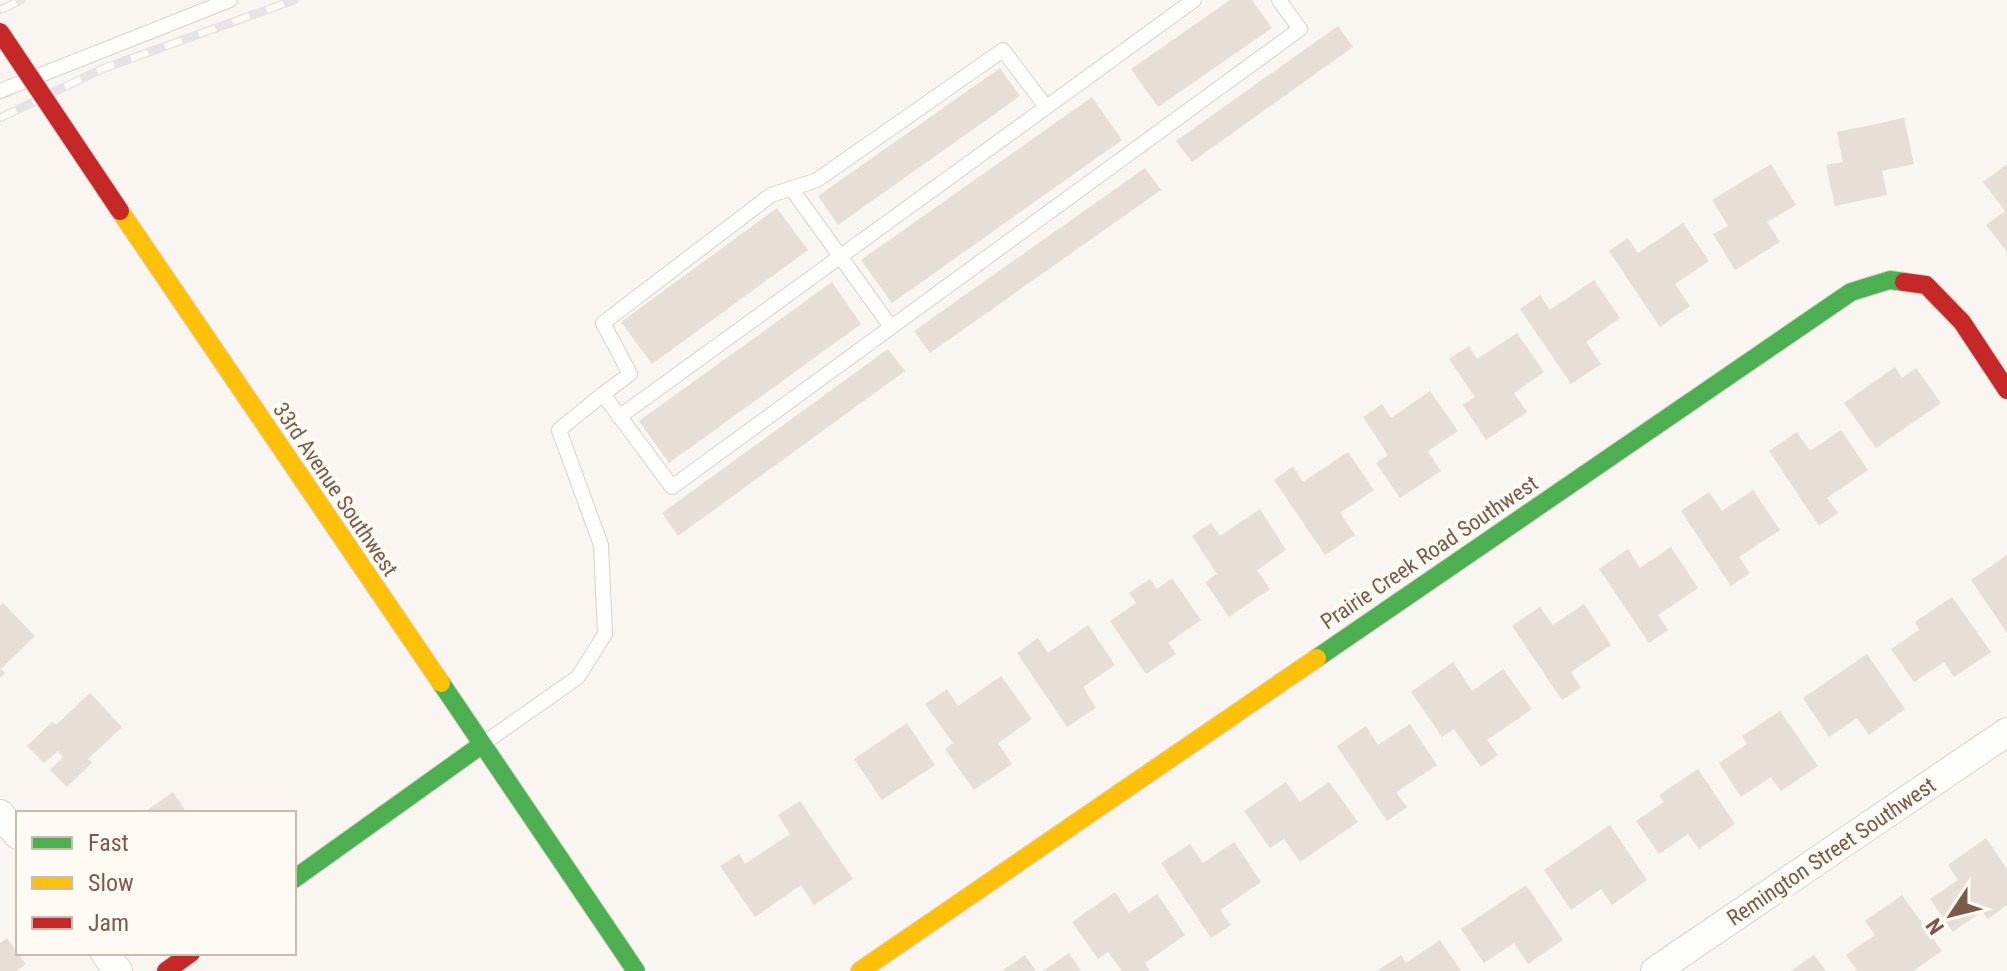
<svg xmlns="http://www.w3.org/2000/svg" width="2007" height="971" viewBox="0 0 2007 971" font-family="'Roboto Condensed',sans-serif">
  <rect width="100%" height="100%" fill="#f9f5f0"/>
  <path fill="#e6ded7" d="M1230,0H1252L1272,28L1158,107L1131,69Z
    M1338,26L1353,47L1192,162L1176,141Z
    M1000,68L1020,96L838,225L818,196Z
    M1092,97L1122,140L892,303L861,260Z
    M1904,118L1914,164L1882,171L1887,195L1835,206L1826,165L1843,162L1837,132Z
    M1771,164L1796,205L1767,222L1780,242L1735,270L1713,234L1728,226L1712,200Z
    M2007,164V252L1986,225L2005,211L1983,182Z
    M1145,168L1161,190L930,353L914,331Z
    M777,208L808,250L652,364L621,322Z
    M1683,223L1709,261L1675,284L1690,306L1660,327L1609,251L1628,238L1638,253Z
    M1594,280L1620,318L1586,342L1601,364L1571,384L1520,309L1540,295L1550,310Z
    M832,282L861,324L669,463L639,421Z
    M1517,333L1544,372L1514,393L1527,412L1486,440L1463,405L1475,397L1449,359L1469,346L1477,359Z
    M888,349L905,371L678,536L662,513Z
    M1895,367L1902,378L1916,368L1941,403L1876,448L1844,403Z
    M1430,391L1458,431L1428,451L1441,471L1400,498L1376,463L1388,455L1363,417L1382,404L1391,418Z
    M1841,430L1868,470L1827,498L1838,513L1819,526L1769,451L1797,432L1810,451Z
    M1348,452L1374,490L1340,513L1355,535L1325,555L1274,480L1293,466L1303,482Z
    M1753,490L1780,530L1739,557L1750,573L1731,586L1681,511L1709,492L1722,511Z
    M1260,509L1286,550L1257,570L1270,589L1229,617L1205,582L1217,574L1192,536L1211,523L1220,536Z
    M1671,547L1698,588L1658,615L1668,630L1649,643L1599,569L1628,549L1640,568Z
    M2007,555V633L1971,580Z
    M1172,578L1201,620L1168,643L1176,654L1146,674L1110,621L1136,603L1129,593L1150,579L1157,589Z
    M1952,597L1991,652L1954,677L1944,662L1914,682L1891,649L1919,630L1915,622Z
    M3,603L35,636L1,669L5,673L0,678V605Z
    M1584,604L1611,645L1571,672L1581,688L1562,700L1512,626L1540,607L1553,625Z
    M1088,625L1115,665L1083,687L1096,708L1067,727L1017,653L1038,638L1048,653Z
    M1867,654L1905,709L1869,735L1857,718L1829,737L1803,698Z
    M1453,662L1472,691L1503,669L1532,709L1487,740L1498,755L1481,767L1454,729L1442,737L1411,692Z
    M1001,676L1032,719L998,743L1012,764L974,790L945,749L953,743L925,704L947,689L958,706Z
    M90,693L122,727L88,759L92,763L67,787L50,770L63,757L58,751L44,763L27,746L52,722L56,725Z
    M1780,711L1818,766L1781,791L1771,777L1741,797L1719,763L1747,744L1742,736Z
    M907,723L935,765L882,800L854,759Z
    M1410,724L1437,765L1396,792L1407,807L1387,821L1337,746L1366,726L1378,745Z
    M1698,769L1735,824L1699,849L1688,834L1659,854L1636,821L1664,802L1659,795Z
    M1286,782L1300,802L1329,782L1358,822L1300,862L1284,839L1270,848L1244,811Z
    M173,792L187,813H143Z
    M800,801L853,879L814,905L801,885L755,917L720,866L739,854L745,864L790,834L778,815Z
    M1610,825L1647,880L1612,905L1601,889L1571,910L1544,870Z
    M1986,838L2007,869V905L1988,919L1982,911L1953,932L1930,899L1958,880L1948,865Z
    M1234,842L1261,882L1220,910L1231,925L1211,938L1161,863L1190,844L1203,863Z
    M1526,885L1563,940L1528,964L1514,943L1484,963L1461,929Z
    M1115,892L1129,913L1157,894L1185,935L1145,963L1150,971H1122L1108,952L1098,959L1072,922Z
    M1902,895L1942,951L1913,971H1857L1846,955L1875,935L1865,921Z
    M7,938L26,964L16,971H0V943Z
    M1440,940L1461,971H1377L1401,955L1406,963Z
    M1069,953L1081,971H1043Z
    M1025,955L1036,971H1002Z
    M1814,955L1826,971H1791Z"/>
  <g fill="none" stroke-linecap="round" stroke-linejoin="round">
    <defs>
      <path id="lane" d="M0,91L230,0
        M791,188L891,327
        M603,394L630,374L603,323L771,195L817,180L1003,50L1046,107
        M619,417L1194,0
        M484,743L578,677L605,634L601,545L559,430L603,394L672,487L1300,29L1279,0"/>
      <path id="street" d="M0,814L18,835
        M105,953L118,971
        M1655,971L2007,732"/>
      <path id="fast" d="M1317,658L1851,292L1890,280L1904,282
        M441,683L636,971
        M294,879L480,746"/>
      <path id="slow" d="M120,211L441,683
        M860,971L1317,658"/>
      <path id="jam" d="M1904,282L1926,285L1962,322L2007,390
        M166,971L191,953"/>
    </defs>
    <use href="#lane" stroke="#d7d1cb" stroke-width="16"/>
    <use href="#street" stroke="#d7d1cb" stroke-width="30"/>
    <use href="#fast" stroke="#d9d2cb" stroke-width="20"/>
    <use href="#slow" stroke="#d9d2cb" stroke-width="20"/>
    <use href="#jam" stroke="#d9d2cb" stroke-width="20"/>
    <use href="#lane" stroke="#fefefd" stroke-width="14"/>
    <use href="#street" stroke="#fefefd" stroke-width="28"/>
    <use href="#fast" stroke="#4caf50" stroke-width="18"/>
    <use href="#slow" stroke="#ffc107" stroke-width="18"/>
    <use href="#jam" stroke="#c62828" stroke-width="18"/>
    <defs>
      <path id="rail" d="M0,10L21,0
        M0,118L102,69L294,0"/>
    </defs>
    <use href="#rail" stroke="#e6e3e7" stroke-width="9"/>
    <use href="#rail" stroke="#fffaf3" stroke-width="6" stroke-dasharray="18" stroke-linecap="butt"/>
    <defs>
      <path id="jam-bridge" d="M0,32L120,211"/>
    </defs>
    <use href="#jam-bridge" stroke="#d9d2cb" stroke-width="20" stroke-linecap="butt"/>
    <use href="#jam-bridge" stroke="#c62828" stroke-width="18"/>
  </g>
  <g text-anchor="middle" stroke-width="8" stroke-linejoin="round" paint-order="stroke">
    <g font-size="22" fill="#7a5c4d" stroke="#fffaf3">
      <text transform="translate(336 489) rotate(56)" y="8">33rd Avenue Southwest</text>
      <text transform="translate(1429 552) rotate(-34)" y="8">Prairie Creek Road Southwest</text>
      <text transform="translate(1831 851) rotate(-34)" y="8">Remington Street Southwest</text>
    </g>
  </g>
  <rect x="16" y="811" width="280" height="144" fill="#fffaf3" stroke="#cabbb1" stroke-width="2"/>
  <rect x="32" y="837" width="40" height="12" fill="#4caf50" stroke="#cabbb1" stroke-width="2"/>
  <text x="88" y="851" font-size="24" fill="#7a5c4d">Fast</text>
  <rect x="32" y="877" width="40" height="12" fill="#ffc107" stroke="#cabbb1" stroke-width="2"/>
  <text x="88" y="891" font-size="24" fill="#7a5c4d">Slow</text>
  <rect x="32" y="917" width="40" height="12" fill="#c62828" stroke="#cabbb1" stroke-width="2"/>
  <text x="88" y="931" font-size="24" fill="#7a5c4d">Jam</text>
  <g transform="translate(1951 915) rotate(235)" stroke="#fffaf3" stroke-width="6" paint-order="stroke">
  <path d="M0-6L14 30L0 20L-14 30Z" fill="#7a5c4d"/>
  <text y="-12" font-size="22" font-weight="bold" text-anchor="middle" fill="#7a5c4d">N</text>
  </g>
</svg>
